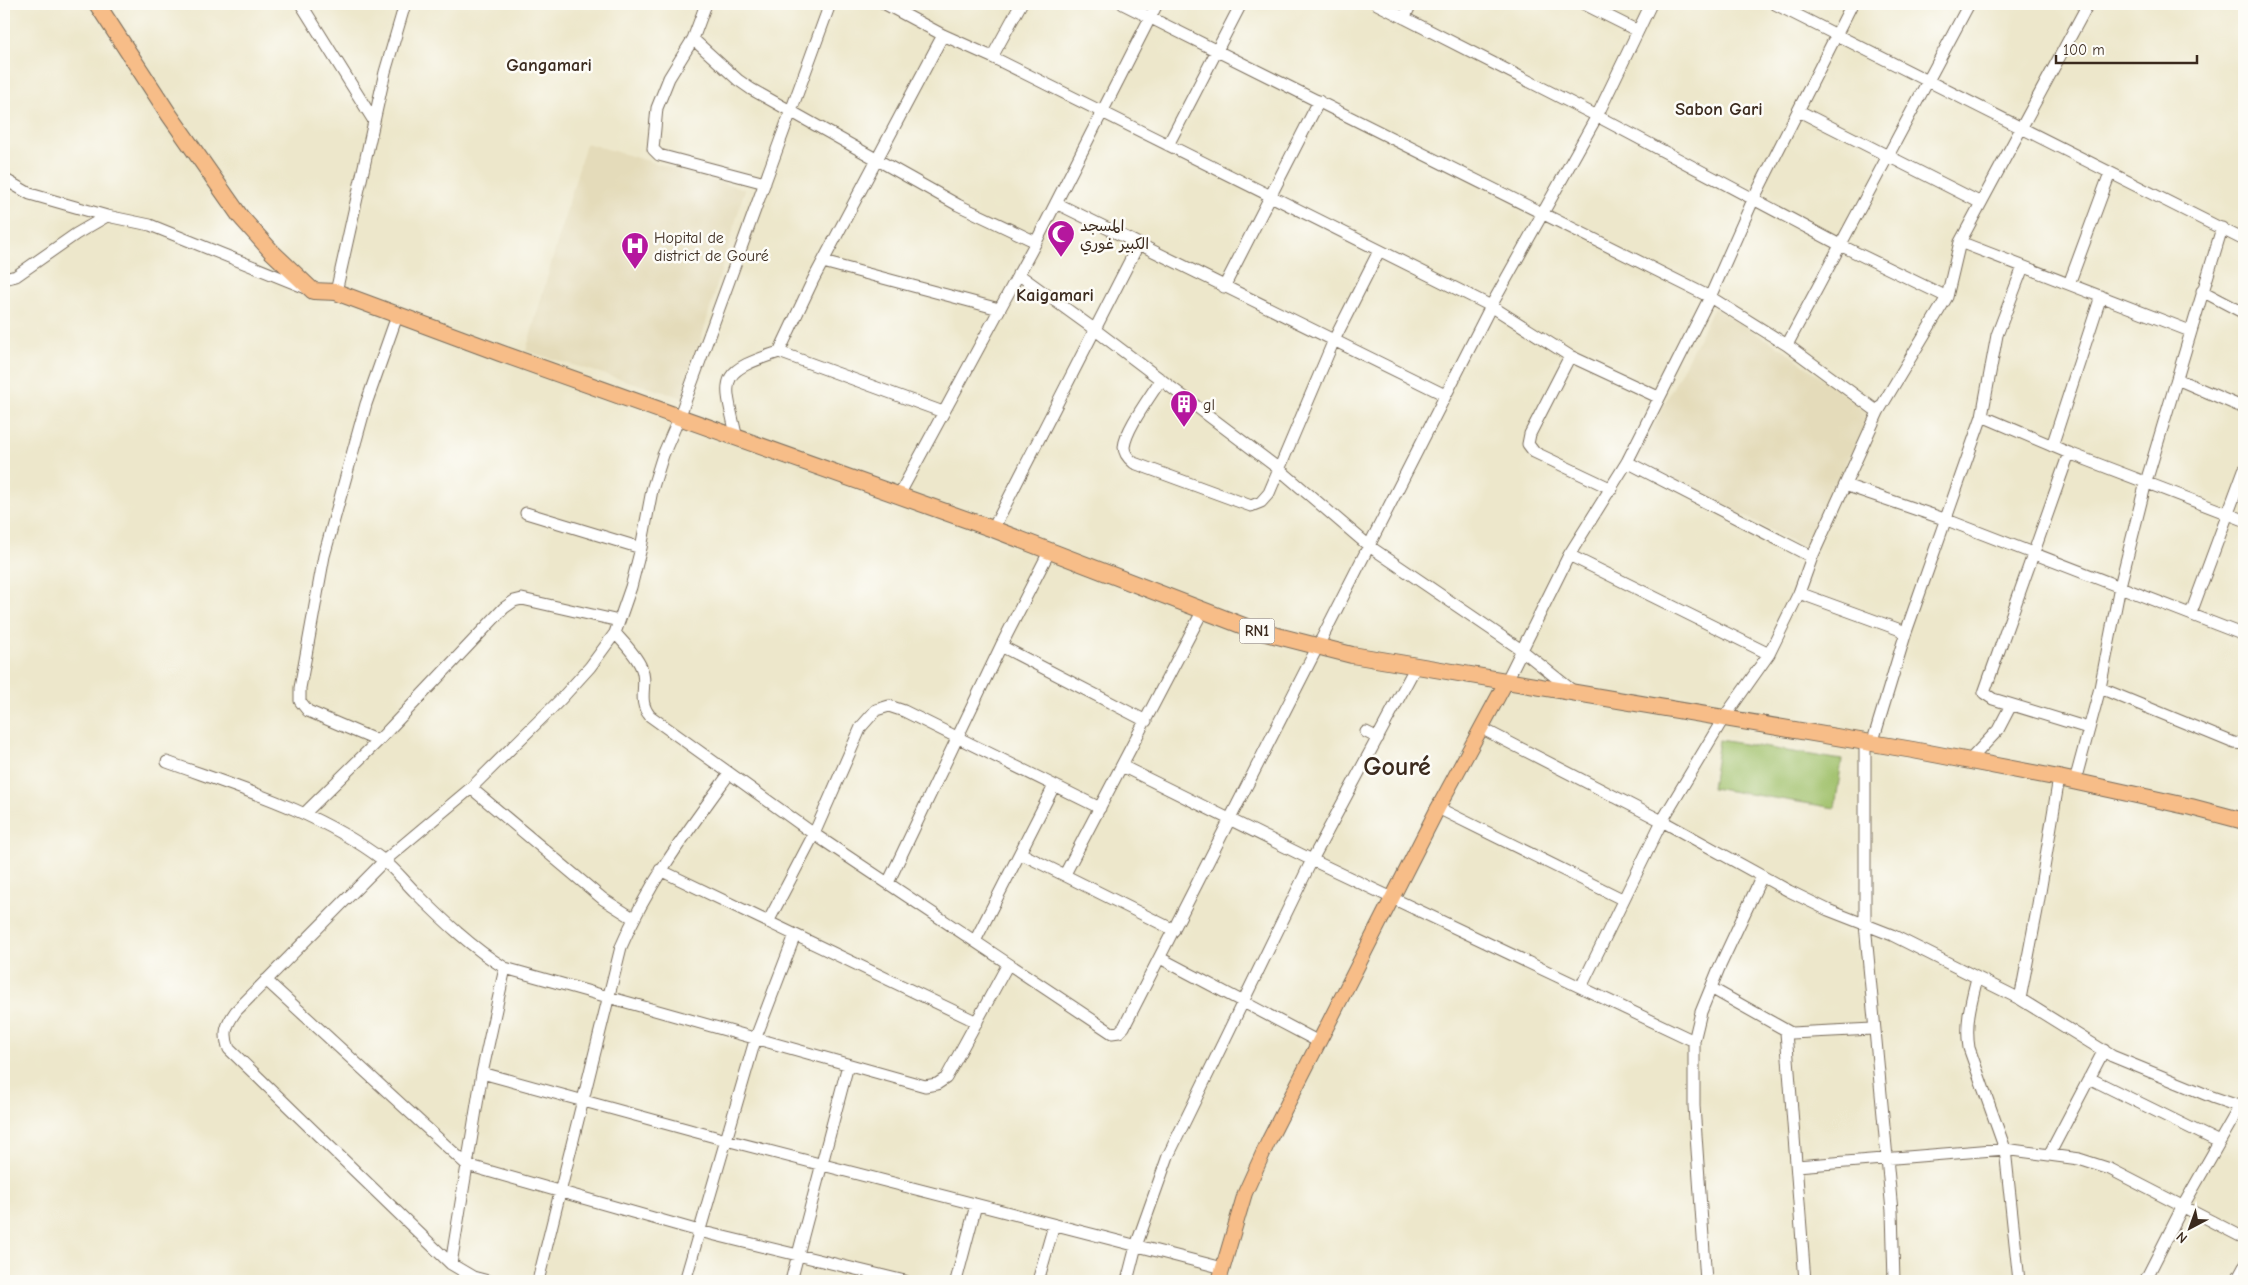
<svg xmlns="http://www.w3.org/2000/svg" width="2248" height="1285" viewBox="0 0 2248 1285" font-family="'Comic Neue','Playpen Sans Arabic',sans-serif">
  <rect width="100%" height="100%" fill="#fdfcf7"/>
  <filter id="ink" filterUnits="userSpaceOnUse"><feTurbulence type="fractalNoise" baseFrequency=".02" numOctaves="2"/><feDisplacementMap in="SourceGraphic" scale="10" xChannelSelector="R" yChannelSelector="G"/><feConvolveMatrix kernelMatrix="1 2 1 2 8 2 1 2 1" color-interpolation-filters="sRGB"/></filter>
  <filter id="wash" filterUnits="userSpaceOnUse"><feTurbulence type="fractalNoise" baseFrequency=".0096" numOctaves="4" result="noise"/><feDisplacementMap in="SourceGraphic" scale="20" xChannelSelector="R" yChannelSelector="G"/><feGaussianBlur stdDeviation="1.12" result="paint"/><feColorMatrix in="noise" values="0 0 0 0 0 0 0 0 0 0 0 0 0 0 0 0 0 1.4 0 .05"/><feComposite in="paint" operator="in"/></filter>
  <g filter="url(#wash)">
    <rect width="100%" height="100%" fill="#ede7cb"/>
    <path fill="#e4dbba" d="M586,143L745,189L684,398L526,351Z
      M1714,308L1786,351L1870,415L1805,548L1636,459Z"/>
    <path fill="#9fc069" stroke="#6d7544" d="M1719,740L1842,760L1835,808L1712,788Z"/>
  </g>
  <g filter="url(#ink)">
    <g fill="none" stroke-linecap="round" stroke-linejoin="round">
      <defs>
        <path id="minor" d="M301,4L374,121
          M706,4L693,39L669,78L657,108L653,149L659,155L765,183
          M885,4L943,35L992,57L1491,306L1570,356L1658,397
          M1123,4L1710,297L1787,345L1878,412
          M1377,4L1597,116L1840,245L1947,297
          M1584,4L1638,31
          M1775,4L2244,240
          M1404,18L1411,4
          M693,39L738,80L751,89L958,205L1036,242
          M992,57L1021,4
          M1799,111L1981,203
          M1168,145L1241,4
          M4,179L30,194L107,216L150,225L306,288
          M1056,203L1445,395
          M1960,242L2190,331
          M823,262L999,309
          M1018,274L1094,329L1279,469L1369,546L1523,651L1573,691
          M4,279L16,276L76,234L107,216
          M2069,284L2110,173
          M1224,287L1319,101
          M2202,291L2244,313
          M336,292L385,72L405,4
          M1787,345L1969,4
          M779,352L943,412
          M1570,356L1530,434L1528,444L1534,452L1612,489
          M1161,379C1151,396 1126,428 1124,447C1124,454 1129,459 1134,463L1251,506L1261,502L1269,493L1334,340L1379,251
          M2177,379L2244,408
          M1982,416L2069,453L2244,520
          M737,439C724,378 715,373 779,352L813,280L943,35
          M2052,446L2101,296
          M2069,453L1984,693L1993,699L2088,728
          M1627,462L1812,557
          M1845,485L1947,520L2244,635
          M899,495L1036,242L1157,4
          M526,513L641,548
          M993,529L1138,245
          M1569,555L1769,654
          M1799,593L1906,632
          M2191,613L2244,470
          M615,633C624,643 636,655 641,667C649,684 636,700 650,716L814,834L1112,1033L1119,1032L1124,1027L1491,306L1597,116L1651,4
          M1001,646L1146,721
          M1506,682L1569,555L1627,462L1710,297L1753,200L1852,4
          M2100,688L2234,743L2244,744
          M1481,728L1662,821L1789,891L1828,910L1892,935L2020,999L2112,1056L2212,1097L2244,1108
          M1366,732L1378,738
          M378,741L308,711L300,701V688L324,556L366,404L397,316
          M1865,743V924L1892,1211L1894,1281
          M1872,744L1906,632L1982,416L1997,335L2023,267
          M167,762C242,789 318,811 383,860C395,869 405,882 415,892C442,919 472,948 505,968L925,1086L937,1084L946,1078L1008,964
          M1968,762L1998,730L2011,705
          M1122,766L1312,860L1694,1041
          M2075,781L2100,688L2120,586L2146,482L2222,228
          M471,788L603,899L633,918
          M1438,808L1622,899
          M305,813L378,741L504,608L514,601L522,599L619,621
          M1020,853L1174,930
          M660,870L977,1022
          M1065,874L1203,610
          M888,883L1001,646L1050,550
          M768,922L814,834L861,727L876,710L889,706L904,711L1100,808
          M975,941L1054,786
          M1160,958L1319,1042
          M1977,978C1971,1002 1965,1023 1969,1048L2005,1149L2019,1281
          M266,980L467,1165L699,1231L905,1281
          M1581,987L1662,821L1723,719L1769,654L1799,593L1812,557L1878,412L1947,297L1960,242L2088,4
          M1711,988L1791,1033L1873,1029
          M2020,999L2037,910L2059,778
          M1786,1032L1805,1281
          M482,1073L726,1140L1223,1268
          M2089,1078L2219,1142
          M2049,1155L2104,1050
          M1797,1166L2005,1149L2079,1159L2110,1169L2244,1238
          M451,1264L482,1073L505,968
          M488,1281L473,1277L451,1264L229,1049C223,1033 226,1025 236,1011L384,861L471,788L561,699L590,667L615,633L631,587L641,548L652,490L663,455L679,418L830,4
          M538,1281L621,947C648,883 689,829 729,774
          M685,1281L756,1037L795,935
          M791,1281L848,1065
          M956,1281L976,1205
          M1038,1281L1054,1225
          M1127,1281L1136,1246L1168,1156L1312,860L1416,666
          M1706,1281L1694,1106V1041L1701,1012L1719,968L1762,876
          M2145,1281L2183,1206L2240,1106
          M2236,1281L2244,1266"/>
        <path id="major" d="M1219,1281L1245,1193L1269,1140L1438,808L1506,682"/>
        <path id="highway" d="M97,4L168,113L240,216L272,252L313,291L336,292L500,353L993,529L1254,630L1352,655L1913,750L2059,778L2191,807L2244,821"/>
      </defs>
      <use href="#minor" stroke="#796c5b" stroke-width="13"/>
      <use href="#major" stroke="#796c5b" stroke-width="16"/>
      <use href="#highway" stroke="#796c5b" stroke-width="18"/>
      <use href="#minor" stroke="#fff" stroke-width="11"/>
      <use href="#major" stroke="#f7bd88" stroke-width="14"/>
      <use href="#highway" stroke="#f7bd88" stroke-width="16"/>
    </g>
  </g>
  <defs>
    <symbol id="mosque-pin" viewBox="-11 -11 22 30"><path d="M0 17L-7.5 6A9.5 9.5 0 1 1 7.5 6Z" fill="#b5179e" stroke="#fdfcf7"/><path d="M3.5-4.9A6 6 0 1 0 3.5 4.9A5 5 0 1 1 3.5-4.9Z" fill="#fff"/></symbol>
    <symbol id="hospital-pin" viewBox="-11 -11 22 30"><path d="M0 17L-7.5 6A9.5 9.5 0 1 1 7.5 6Z" fill="#b5179e" stroke="#fdfcf7"/><path d="M-5-5h3v3.5h4V-5h3V5h-3V1.5h-4V5h-3Z" fill="#fff"/></symbol>
    <symbol id="building-pin" viewBox="-11 -11 22 30"><path d="M0 17L-7.5 6A9.5 9.5 0 1 1 7.5 6Z" fill="#b5179e" stroke="#fdfcf7"/><path d="M-4-6H4V6H1V3H-1V6H-4ZM-2.5-4.3h1.7v1.8h-1.7ZM.8-4.3h1.7v1.8H.8ZM-2.5-1h1.7V.8h-1.7ZM.8-1h1.7V.8H.8Z" fill="#fff"/></symbol>
  </defs>
  <g fill-rule="evenodd">
    <use href="#mosque-pin" x="1045" y="218" width="32" height="43"/>
    <use href="#hospital-pin" x="619" y="230" width="32" height="43"/>
    <use href="#building-pin" x="1168" y="388" width="32" height="43"/>
  </g>
  <g text-anchor="middle" stroke-width="5" stroke-linejoin="round" paint-order="stroke">
    <rect fill="#fdfcf7" stroke="#75695f" stroke-width="1" x="1239.5" y="618.5" width="35" height="25" rx="4"/>
    <g font-size="15" font-weight="bold" fill="#3b2a1e">
      <text x="1257" y="636">RN1</text>
    </g>
    <g font-size="16" fill="#3b2a1e" stroke="#fdfcf7" text-anchor="start">
      <text x="1080" y="231">المسجد<tspan x="1080" dy="18">الكبير غوري</tspan></text>
      <text x="654" y="243">Hopital de<tspan x="654" dy="18">district de Gouré</tspan></text>
      <text x="1203" y="410">gl</text>
    </g>
    <g font-size="18" font-weight="bold" fill="#3b2a1e" stroke="#fdfcf7">
      <text x="549" y="71">Gangamari</text>
      <text x="1719" y="115">Sabon Gari</text>
      <text x="1055" y="301">Kaigamari</text>
    </g>
    <g font-size="26" font-weight="bold" fill="#3b2a1e" stroke="#fdfcf7">
      <text x="1397" y="775">Gouré</text>
    </g>
  </g>
  <rect width="2248" height="1285" fill="none" stroke="#fdfcf7" stroke-width="20"/>
  <g transform="translate(2190 1228) rotate(221)" stroke="#fdfcf7" stroke-width="4" paint-order="stroke">
  <path d="M0-4L9 19L0 12L-9 19Z" fill="#3b2a1e"/>
  <text y="-8" font-size="14" font-weight="bold" text-anchor="middle" fill="#3b2a1e">N</text>
  </g>
  <path d="M2056 55v8h141v-8" fill="none" stroke="#3b2a1e" stroke-width="2.5"/>
  <text x="2063" y="55" font-size="15" fill="#3b2a1e" stroke="#fdfcf7" stroke-width="4" paint-order="stroke">100 m</text>
</svg>
